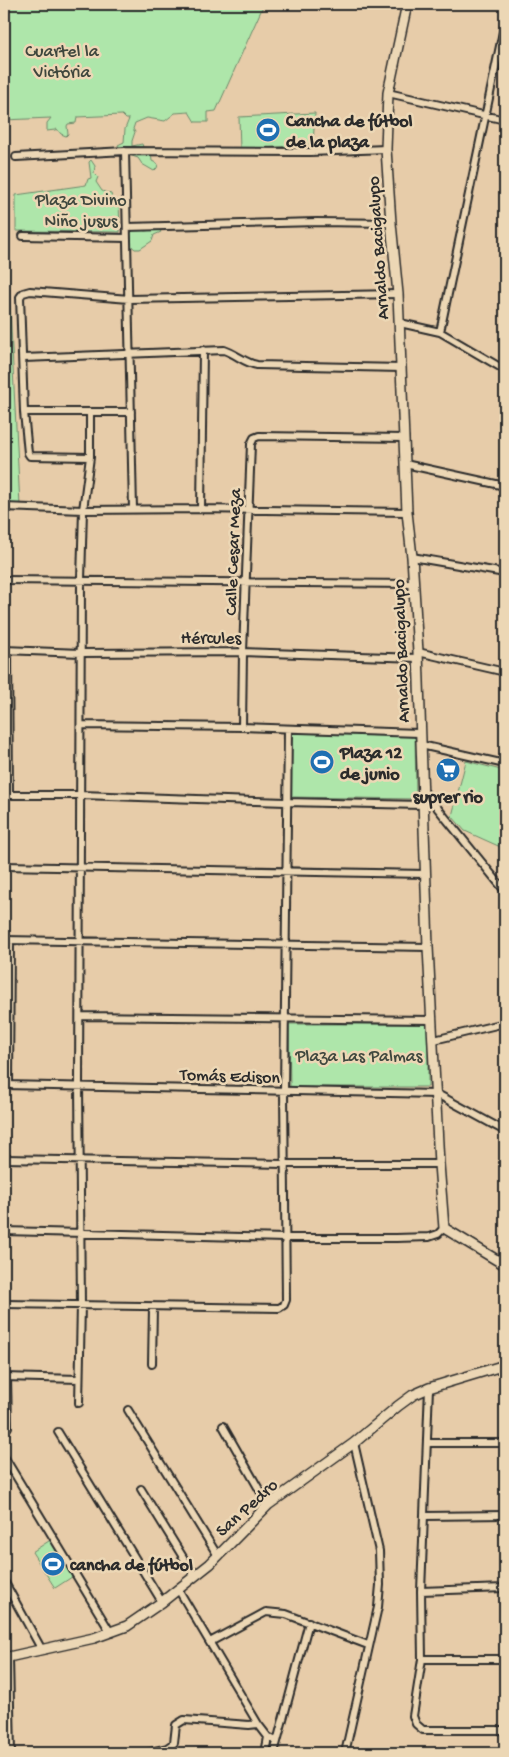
<svg xmlns="http://www.w3.org/2000/svg" width="509" height="1757" viewBox="0 0 509 1757" font-family="'Gochi Hand',sans-serif">
  <rect width="100%" height="100%" fill="#e7cca9"/>
  <filter id="ink" filterUnits="userSpaceOnUse"><feTurbulence type="fractalNoise" baseFrequency=".02" numOctaves="2"/><feDisplacementMap in="SourceGraphic" scale="10" xChannelSelector="R" yChannelSelector="G"/><feConvolveMatrix kernelMatrix="1 2 1 2 8 2 1 2 1" color-interpolation-filters="sRGB"/></filter>
  <g filter="url(#ink)">
    <path fill="#aee6aa" stroke="#6c886a" d="M4,4H264L216,111L208,112V122H195L189,112L175,113L165,121L147,118L135,123L133,129L135,132L132,141V146L142,144L144,149L151,153L152,161L158,164L157,168L154,171L142,164L138,158L120,152L118,145L124,142L125,129L129,119H126L122,115L77,117L76,123L68,124L67,126L68,134L66,136L61,134L57,129L55,130L47,131V123L51,118L4,120Z
      M315,113L313,144L240,150L239,117Z
      M91,160L95,166L94,173L98,177L96,182L102,191L111,194L112,198L109,200L119,201L120,232L16,231V195L86,185L88,179L91,178L89,162Z
      M4,161L6,174L4,178L6,190L4,196L7,223L6,230L20,506L4,505Z
      M136,228L145,231L152,230V228H158L161,232L154,235L152,241L140,249H135L129,244V235Z
      M292,733L415,736L416,799L289,797Z
      M466,761L505,771V849L465,831L452,816Z
      M289,1024H428V1087H290Z
      M52,1539L75,1575L55,1588L32,1552Z"/>
    <g fill="none" stroke-linecap="round" stroke-linejoin="round">
      <defs>
        <path id="street" d="M388,93L505,120
          M125,151L133,509
          M16,157L125,151L310,152L386,149
          M127,227L317,222L391,223
          M23,236L127,238
          M400,323L440,332L505,370
          M440,332L505,22
          M24,358L224,350C236,354 245,363 257,365L402,368
          M24,412H131
          M90,457L30,456L28,453L24,412L20,297L23,293L30,291L129,299L398,294
          M405,464L505,486
          M4,507L83,510L201,509L407,512
          M201,509L203,350
          M412,557L505,573
          M4,580L413,584
          M4,650L81,653L243,652L418,658
          M8,650L9,795
          M418,652L505,672
          M81,725L242,727L419,733
          M242,727L243,652L251,444L254,438L259,436L405,438
          M421,745L505,764
          M422,789L505,891
          M4,795H81L286,802L422,805
          M4,866L426,874
          M4,940L428,947
          M80,1016L432,1020
          M434,1040L505,1023
          M4,1085L437,1094L505,1131
          M9,1085L10,940
          M4,1159L284,1164H439
          M4,1231L284,1238H396L429,1237L438,1234L444,1228
          M4,1304L279,1308L284,1305L286,1300L284,1092L288,729
          M152,1364L153,1307
          M4,1377L79,1379
          M7,1377L8,1427
          M429,1388L421,1591L422,1659L413,1716L416,1724L423,1730H505
          M79,1403L81,1304L79,1085L81,580L83,510L90,457V413
          M128,1410L218,1556
          M223,1426L268,1505
          M58,1432L162,1602
          M427,1443H505
          M5,1458L111,1633
          M141,1489L194,1575
          M425,1516L505,1515
          M4,1581L42,1650
          M178,1589L258,1724L268,1737L276,1741
          M421,1591L505,1588
          M210,1642L266,1612L286,1614L368,1645
          M9,1657L11,1753
          M422,1659H505
          M146,1753L167,1748L174,1743L176,1725L184,1720L249,1725L258,1724
          M265,1753L268,1737
          M274,1753L309,1622
          M345,1753L378,1607L380,1585L379,1551L354,1443"/>
        <path id="secondary" d="M407,4L388,93L386,149L391,223L398,294L407,512L412,557L418,652L428,947L439,1164L444,1228L505,1265
          M4,1658L94,1638L127,1626L162,1602L210,1564L268,1505L354,1443L398,1406L413,1395L429,1388L505,1365"/>
      </defs>
      <use href="#street" stroke="#2b2b2b" stroke-width="10"/>
      <use href="#secondary" stroke="#2b2b2b" stroke-width="12"/>
      <use href="#street" stroke="#ecd7b5" stroke-width="6"/>
      <use href="#secondary" stroke="#ecd7b5" stroke-width="9"/>
    </g>
  </g>
  <defs>
    <symbol id="stadium-disc" viewBox="-11 -11 22 22"><circle r="9.5" fill="#1f6fb2" stroke="#ecd7b5"/><path d="M0-5a6.5 5 0 1 0 0 10a6.5 5 0 1 0 0-10ZM-3.5-1.8h7v3.6h-7Z" fill="#fff"/></symbol>
    <symbol id="supermarket-disc" viewBox="-11 -11 22 22"><circle r="9.5" fill="#1f6fb2" stroke="#ecd7b5"/><path d="M-6-5.5h2.5l.6 2H6L4.5 2H-2.5L-4.4-4H-6ZM-1.5 3.2a1.3 1.3 0 1 0 .1 0ZM3 3.2a1.3 1.3 0 1 0 .1 0Z" fill="#fff"/></symbol>
  </defs>
  <g fill-rule="evenodd">
    <use href="#stadium-disc" x="254" y="116" width="28" height="28"/>
    <use href="#stadium-disc" x="308" y="748" width="28" height="28"/>
    <use href="#supermarket-disc" x="434" y="756" width="28" height="28"/>
    <use href="#stadium-disc" x="39" y="1550" width="28" height="28"/>
  </g>
  <g text-anchor="middle" stroke-width="5" stroke-linejoin="round" paint-order="stroke">
    <g font-size="18" fill="#3f473e" stroke="#ecd7b5">
      <text x="62" y="56">Cuartel la<tspan x="62" dy="21">Victória</tspan></text>
      <text x="81" y="205">Plaza Divino<tspan x="81" dy="21">Niño jusus</tspan></text>
      <text x="359" y="1061">Plaza Las Palmas</text>
    </g>
    <g font-size="18" font-weight="bold" fill="#2b2b2b" stroke="#ecd7b5" text-anchor="start">
      <text x="286" y="126">Cancha de fútbol<tspan x="286" dy="21">de la plaza</tspan></text>
      <text x="340" y="758">Plaza 12<tspan x="340" dy="21">de junio</tspan></text>
      <text x="448" y="802" text-anchor="middle">suprer rio</text>
      <text x="70" y="1570">cancha de fútbol</text>
    </g>
    <g font-size="18" fill="#2b2b2b" stroke="#ecd7b5">
      <text transform="translate(377 248) rotate(-94)" y="6">Arnaldo Bacigalupo</text>
      <text transform="translate(232 552) rotate(-88)" y="6">Calle Cesar Meza</text>
      <text x="211" y="643">Hércules</text>
      <text transform="translate(400 651) rotate(-92)" y="6">Arnaldo Bacigalupo</text>
      <text transform="translate(230 1075) rotate(2)" y="6">Tomás Edison</text>
      <text transform="translate(246 1507) rotate(-42)" y="6">San Pedro</text>
    </g>
  </g>
  <rect width="509" height="1757" fill="none" stroke="#ecd7b5" stroke-width="20"/>
  <rect x="10" y="10" width="489" height="1737" fill="none" stroke="#2b2b2b" stroke-width="2" filter="url(#ink)"/>
</svg>
